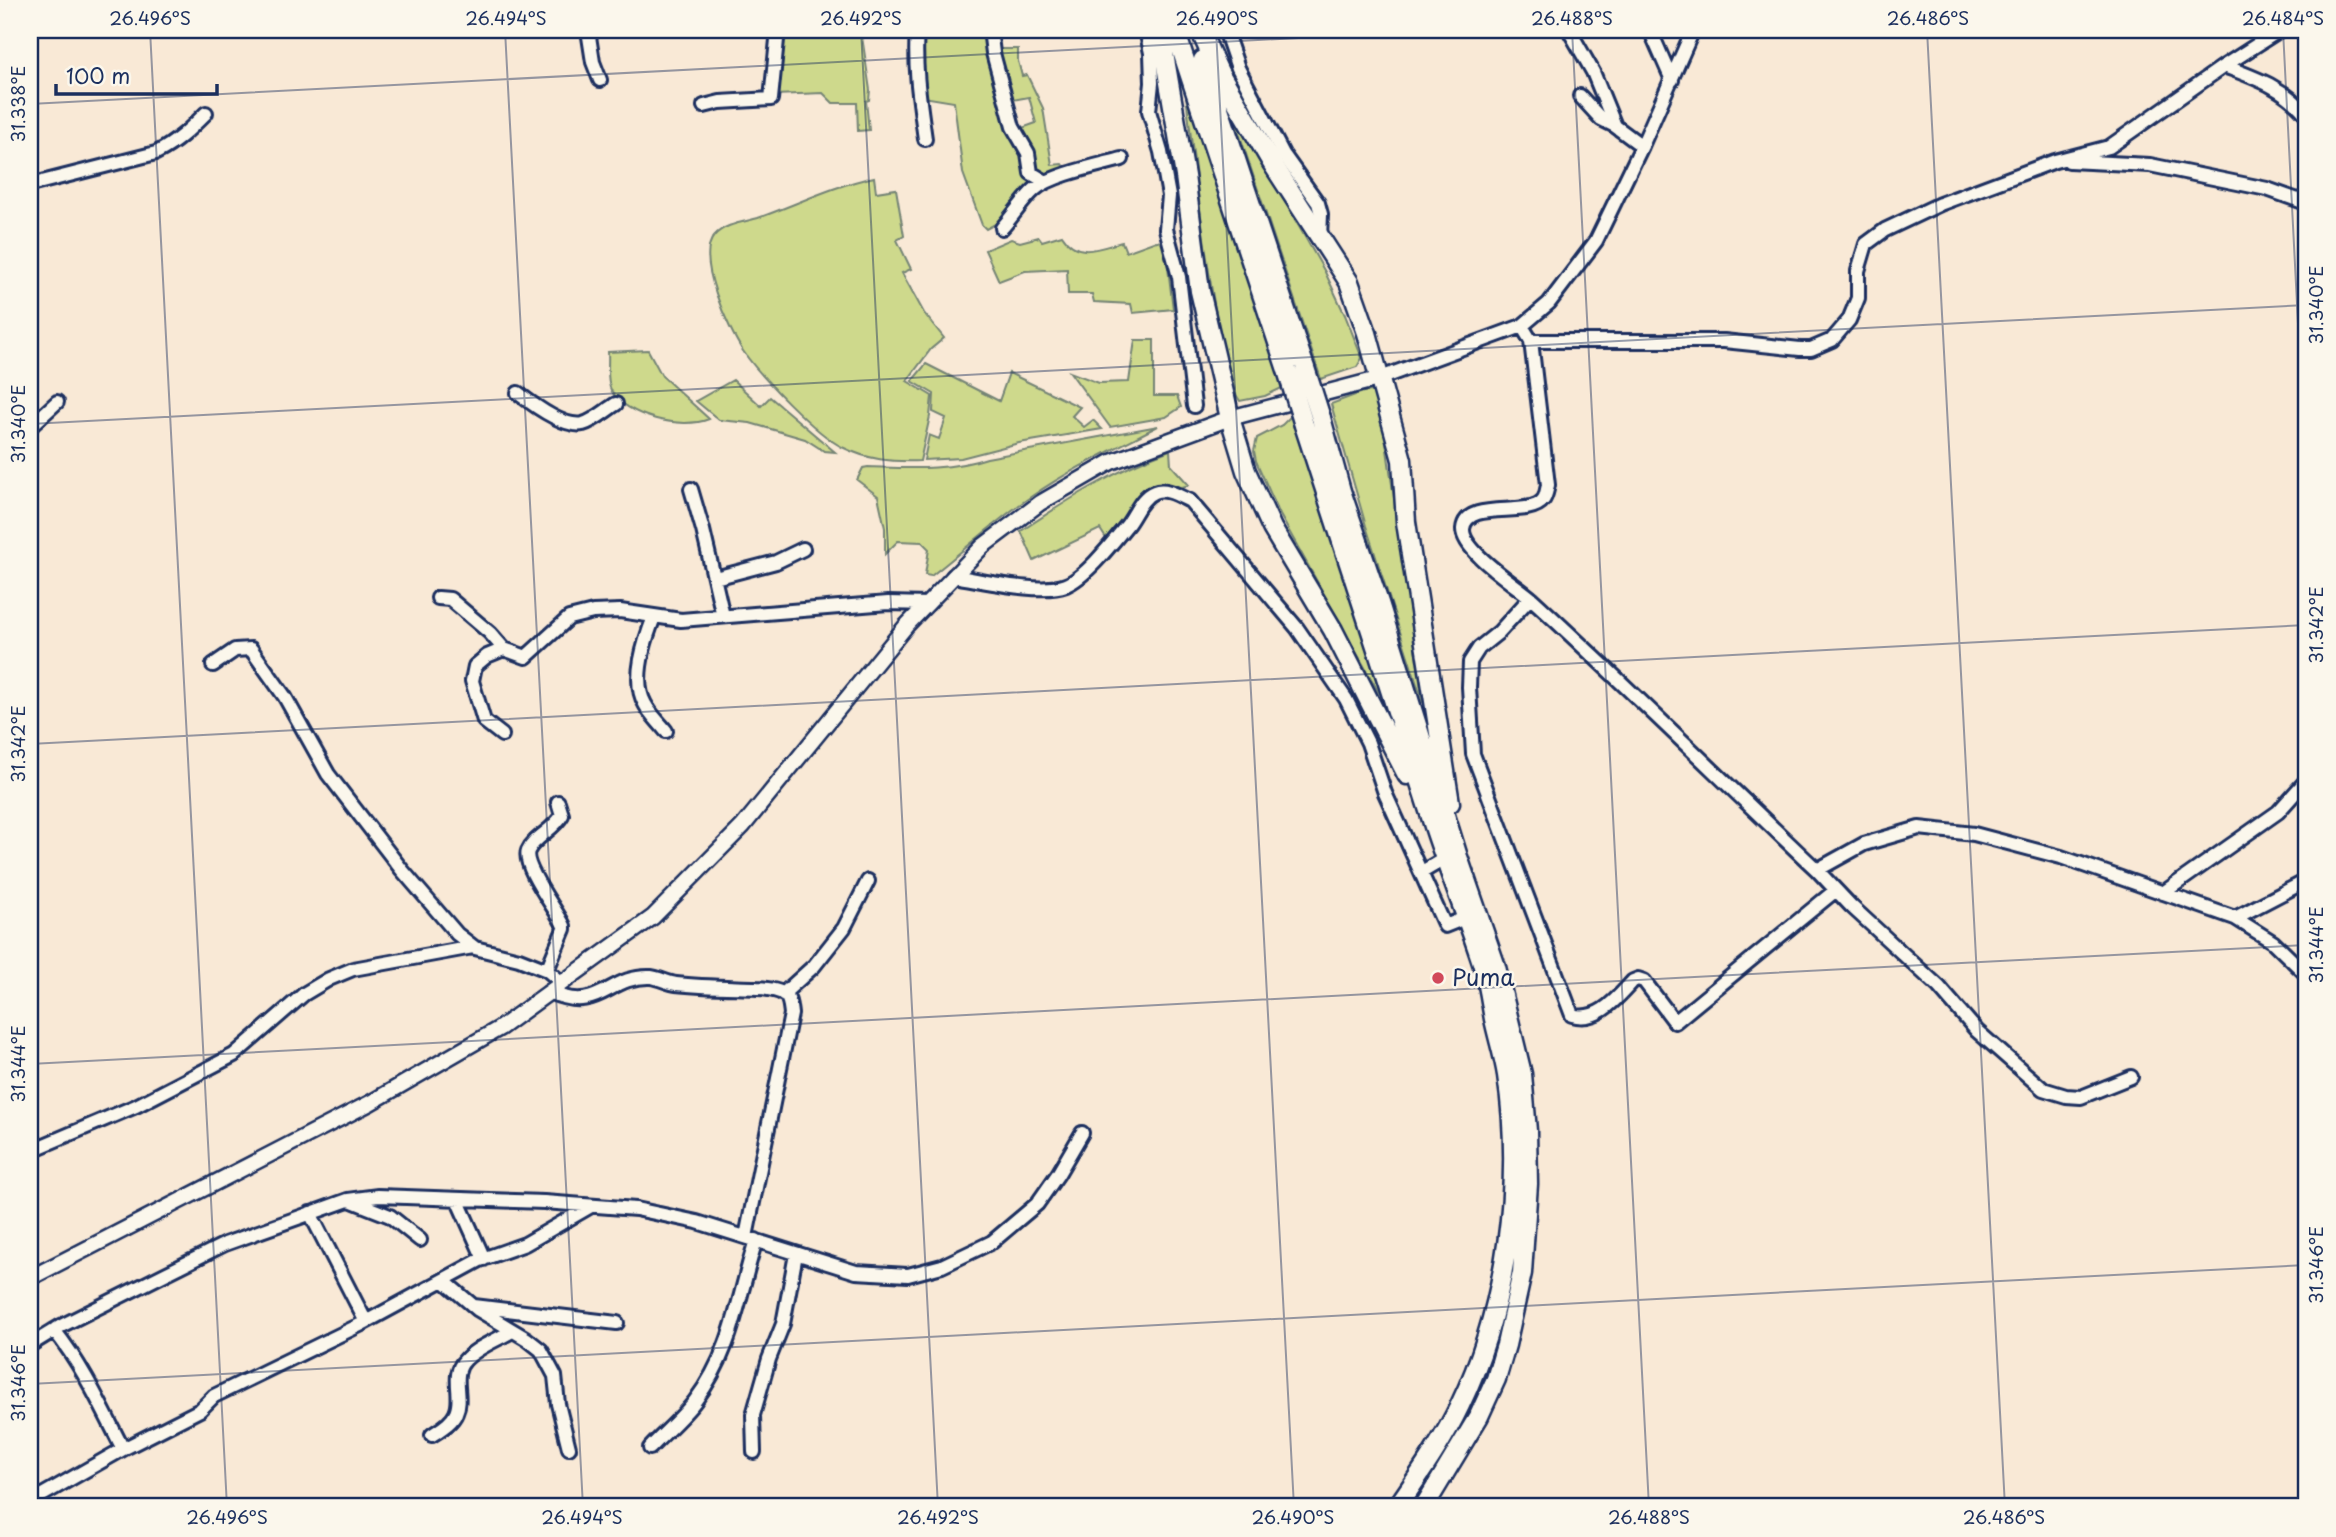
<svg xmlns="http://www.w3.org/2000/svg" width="2336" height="1537" viewBox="0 0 2336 1537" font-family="'Playpen Sans',sans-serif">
  <rect width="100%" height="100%" fill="#f9e9d6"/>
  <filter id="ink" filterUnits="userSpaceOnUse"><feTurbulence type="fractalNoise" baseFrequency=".0143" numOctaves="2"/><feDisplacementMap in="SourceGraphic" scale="14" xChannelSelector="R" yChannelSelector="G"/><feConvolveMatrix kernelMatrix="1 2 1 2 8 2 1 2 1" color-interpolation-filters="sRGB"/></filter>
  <g filter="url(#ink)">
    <path fill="#ced98c" stroke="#748475" stroke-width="2" d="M780,30H861L870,90L869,100L866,101L869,130L858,131L857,103H833L823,93L775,95Z
      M919,30H987L992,58L1041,182L1003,220L986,229L982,225L963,173L954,102L923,97Z
      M998,49H1018V61L1022,76L1027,75L1043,108L1052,165L1062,164L1065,169L1047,179L1034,172L1019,129L1036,123L1029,97L1013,100L1008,94Z
      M1183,71L1286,386L1265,396L1240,401C1222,375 1220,340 1215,309C1201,230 1193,151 1183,71Z
      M1230,106L1325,272L1345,315L1362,358L1357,367L1321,379Z
      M874,177L876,192L896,189L904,236L897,240L911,269L902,273L924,313L944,338L931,349L907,381L932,396L930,416L920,461C891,462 868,460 842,447C816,434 759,375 743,351C729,330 695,258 714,236C724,224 744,222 758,218C797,204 833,186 874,177Z
      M1062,235C1078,260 1099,248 1122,242L1126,252L1156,241L1165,243L1173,309L1133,313L1131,304L1094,302L1092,294H1068L1067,269L1025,271L999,281L985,250L1011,239L1020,242L1039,237L1042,241Z
      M1135,340H1154V396H1177L1181,407L1166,417L1110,427L1070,372L1099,383L1129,382Z
      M648,350L662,376L709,419C682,430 625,417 611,390C606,380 609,363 608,352Z
      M926,364L999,401L1009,373L1080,407L1072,416L1084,427L1093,420L1102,429L1019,443L961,458L924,460L929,435L939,439L946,418L933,412L934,394L912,381Z
      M733,380L761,406L770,397L835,452L824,451L805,439L750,423L719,420L696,401Z
      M1373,391L1385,435L1423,703L1366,526L1331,404L1363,392Z
      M1295,412L1388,709L1280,515L1256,461L1254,451L1257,438L1282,425Z
      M1158,426C1116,448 1071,469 1032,496C996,520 965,550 931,576L925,575L929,549L922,542L898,541L885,554V528L878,496L857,480L863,468L868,467C909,468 948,471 987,458Z
      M1170,450L1171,465L1189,485L1138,500L1107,540L1100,529L1034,561L1021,531C1069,499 1115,470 1170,450Z"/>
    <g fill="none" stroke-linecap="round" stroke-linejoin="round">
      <defs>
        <path id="minor" d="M588,30L593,62L600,80
          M917,30C914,67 920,103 925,139
          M990,30L993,53L1013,127L1028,153L1031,173L1046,182
          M1146,30L1151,53L1152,83L1149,111L1161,152L1169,196L1166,229L1179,277L1194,406
          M1225,30L1238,68L1283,154L1318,203L1321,214L1320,238
          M1569,30L1593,72L1615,126L1642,146
          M1650,30L1672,80
          M2224,66C2255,78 2284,87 2306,114
          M1580,96L1601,119L1615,126
          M704,106L720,102L771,99L778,30
          M2069,161L2150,165L2267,189L2306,203
          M30,185L156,153C176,143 190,129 206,113
          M1002,228C1013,216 1022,201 1034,190C1050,175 1100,165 1122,159
          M1522,326L1531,341L1548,485C1547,489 1546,497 1543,500C1529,519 1466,498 1463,529C1462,551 1516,585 1532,599C1629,688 1722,780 1817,870L1851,906L1939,987L1977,1031L2043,1089L2066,1096L2081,1097L2131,1077
          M1531,341H1724L1800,349H1811L1832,340L1849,320L1858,298V271L1866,244L1885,230L1940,204L2055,161L2109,147L2224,66L2280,30
          M1378,379L1522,326L1549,303L1596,241L1642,146L1693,30
          M518,393C532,404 564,428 583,424C594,421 606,410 616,404
          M30,427L57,402
          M691,489L703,530L723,616
          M953,576C982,580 1040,595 1066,585C1086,577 1113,542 1127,525C1135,515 1141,497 1154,492C1166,487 1179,496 1190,501L1297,628L1346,699L1368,743L1385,793L1445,926L1465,918
          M715,578L776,562L803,549
          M438,598L450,599L490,633L504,649L526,657L569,618L593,612L620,611L681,620L888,603L928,604
          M1530,598L1499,632L1479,648L1470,662L1469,687L1473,754L1572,1015C1598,1023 1617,998 1633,981L1638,979L1644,981L1675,1022L1836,890
          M654,617C645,640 631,680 645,704C650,714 659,722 666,731
          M213,665L235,650L251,649L285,697L328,774L402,870L457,934L475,948L519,959L547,970L562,983
          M502,735L484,721L472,681L475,666L487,656L504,649
          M1817,870L1864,844L1919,828L1974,834L2061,857L2235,918L2306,881
          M1422,872L1444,859
          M2163,893L2278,812L2304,783
          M2235,918L2273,942L2306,974
          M547,970L564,929V926C557,910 522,866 528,851C534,837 554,830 562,815L558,802
          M549,992C601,1015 607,975 651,977C659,978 668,983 676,984C703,987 730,987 757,988C764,988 778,990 784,994C790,998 790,1007 791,1014L746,1237
          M783,994L814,966L844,928L868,881
          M30,1151L136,1106L234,1055L304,994L329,979L353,969L473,947
          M457,1199L484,1259
          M352,1201L390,1216L420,1240
          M310,1213L366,1322
          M444,1281L477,1309L527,1339L541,1350L555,1376L558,1404L569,1448
          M474,1306L617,1323
          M54,1330C83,1366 102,1408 123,1449
          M30,1345L61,1326L225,1244L348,1200L378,1196L544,1202L636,1209L697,1222L856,1272L908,1275L942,1266L992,1242L1037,1204L1058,1174L1082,1133
          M432,1435C441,1429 452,1423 456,1413C464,1396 450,1375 465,1360C477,1347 497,1340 512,1331
          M650,1448C665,1432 682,1418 695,1401C733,1351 738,1297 756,1240
          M754,1452L753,1415L769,1359L783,1324L796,1254
          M30,1502L125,1448L200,1410L214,1396L362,1324L480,1260L525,1244L591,1206"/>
        <path id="major" d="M30,1278L370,1103L500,1028L653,917L743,826L906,626L983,546L1040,503L1111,462L1230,418L1378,379"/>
        <path id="highway" d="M1160,30L1185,176L1200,291L1230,418L1246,471L1272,528L1333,630L1407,775
          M1175,30L1287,370
          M1200,30L1219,72L1272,163L1349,282L1367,333L1402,460L1406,522L1450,803
          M1203,60L1305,368
          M1321,418L1341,491L1379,603L1458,857L1496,967L1522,1074L1527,1131L1528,1184L1522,1273L1506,1345L1496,1379L1479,1416L1424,1507
          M1304,425C1347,556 1389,686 1431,817C1447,868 1468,918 1484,969C1489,985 1491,1003 1494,1019C1498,1038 1504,1056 1507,1075C1523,1181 1507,1308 1460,1405C1443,1441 1419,1475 1397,1507"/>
      </defs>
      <use href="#minor" stroke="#1b2f5e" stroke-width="18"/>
      <use href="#major" stroke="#1b2f5e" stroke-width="19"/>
      <use href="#highway" stroke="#1b2f5e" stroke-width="23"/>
      <use href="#minor" stroke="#fbf7ec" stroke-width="12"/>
      <use href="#major" stroke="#fbf7ec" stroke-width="14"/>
      <use href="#highway" stroke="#fbf7ec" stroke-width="18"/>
      <defs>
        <path id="highway-bridge" d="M1305,368L1321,418
          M1287,370L1304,425"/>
      </defs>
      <use href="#highway-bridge" stroke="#1b2f5e" stroke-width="23" stroke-linecap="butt"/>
      <use href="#highway-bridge" stroke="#fbf7ec" stroke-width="18"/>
    </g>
  </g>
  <path fill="none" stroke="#1b2f5e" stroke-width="2" stroke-opacity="0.45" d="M150,30L227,1507M505,30L583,1507M861,30L938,1507M1216,30L1294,1507M1572,30L1649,1507M1927,30L2005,1507M2283,30L2306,480M30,104L1452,30M30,424L2306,305M30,744L2306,625M30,1064L2306,945M30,1384L2306,1265"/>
  <circle fill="#d1495b" stroke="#fbf7ec" stroke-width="2.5" cx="1438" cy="978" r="7"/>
  <g text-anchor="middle" stroke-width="5" stroke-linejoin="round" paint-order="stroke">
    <g font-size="23" fill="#1b2f5e" stroke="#fbf7ec" text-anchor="start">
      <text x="1452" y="986">Puma</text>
    </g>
  </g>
  <rect width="2336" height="1537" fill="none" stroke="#fbf7ec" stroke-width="77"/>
  <path d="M56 84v10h161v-10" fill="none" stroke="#1b2f5e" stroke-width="3.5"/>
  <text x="66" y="84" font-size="21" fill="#1b2f5e" stroke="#fbf7ec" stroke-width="5" paint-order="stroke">100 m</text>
  <rect x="38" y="38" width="2260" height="1460" fill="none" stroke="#1b2f5e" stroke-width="2.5"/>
  <g font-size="18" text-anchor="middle" fill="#1b2f5e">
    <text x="150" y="25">26.496°S</text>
    <text x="506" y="25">26.494°S</text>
    <text x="861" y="25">26.492°S</text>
    <text x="1217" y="25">26.490°S</text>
    <text x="1572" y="25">26.488°S</text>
    <text x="1928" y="25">26.486°S</text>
    <text x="2283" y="25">26.484°S</text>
    <text transform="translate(19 104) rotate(-90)" y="6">31.338°E</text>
    <text transform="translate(2317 305) rotate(-90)" y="6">31.340°E</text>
    <text transform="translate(19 424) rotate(-90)" y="6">31.340°E</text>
    <text transform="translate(2317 625) rotate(-90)" y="6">31.342°E</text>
    <text transform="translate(19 744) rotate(-90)" y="6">31.342°E</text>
    <text transform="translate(2317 945) rotate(-90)" y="6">31.344°E</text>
    <text transform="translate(19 1064) rotate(-90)" y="6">31.344°E</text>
    <text transform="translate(2317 1265) rotate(-90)" y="6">31.346°E</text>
    <text transform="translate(19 1383) rotate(-90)" y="6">31.346°E</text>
    <text x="227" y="1524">26.496°S</text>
    <text x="582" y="1524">26.494°S</text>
    <text x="938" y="1524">26.492°S</text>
    <text x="1293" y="1524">26.490°S</text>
    <text x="1649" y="1524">26.488°S</text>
    <text x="2004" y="1524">26.486°S</text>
  </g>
</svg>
